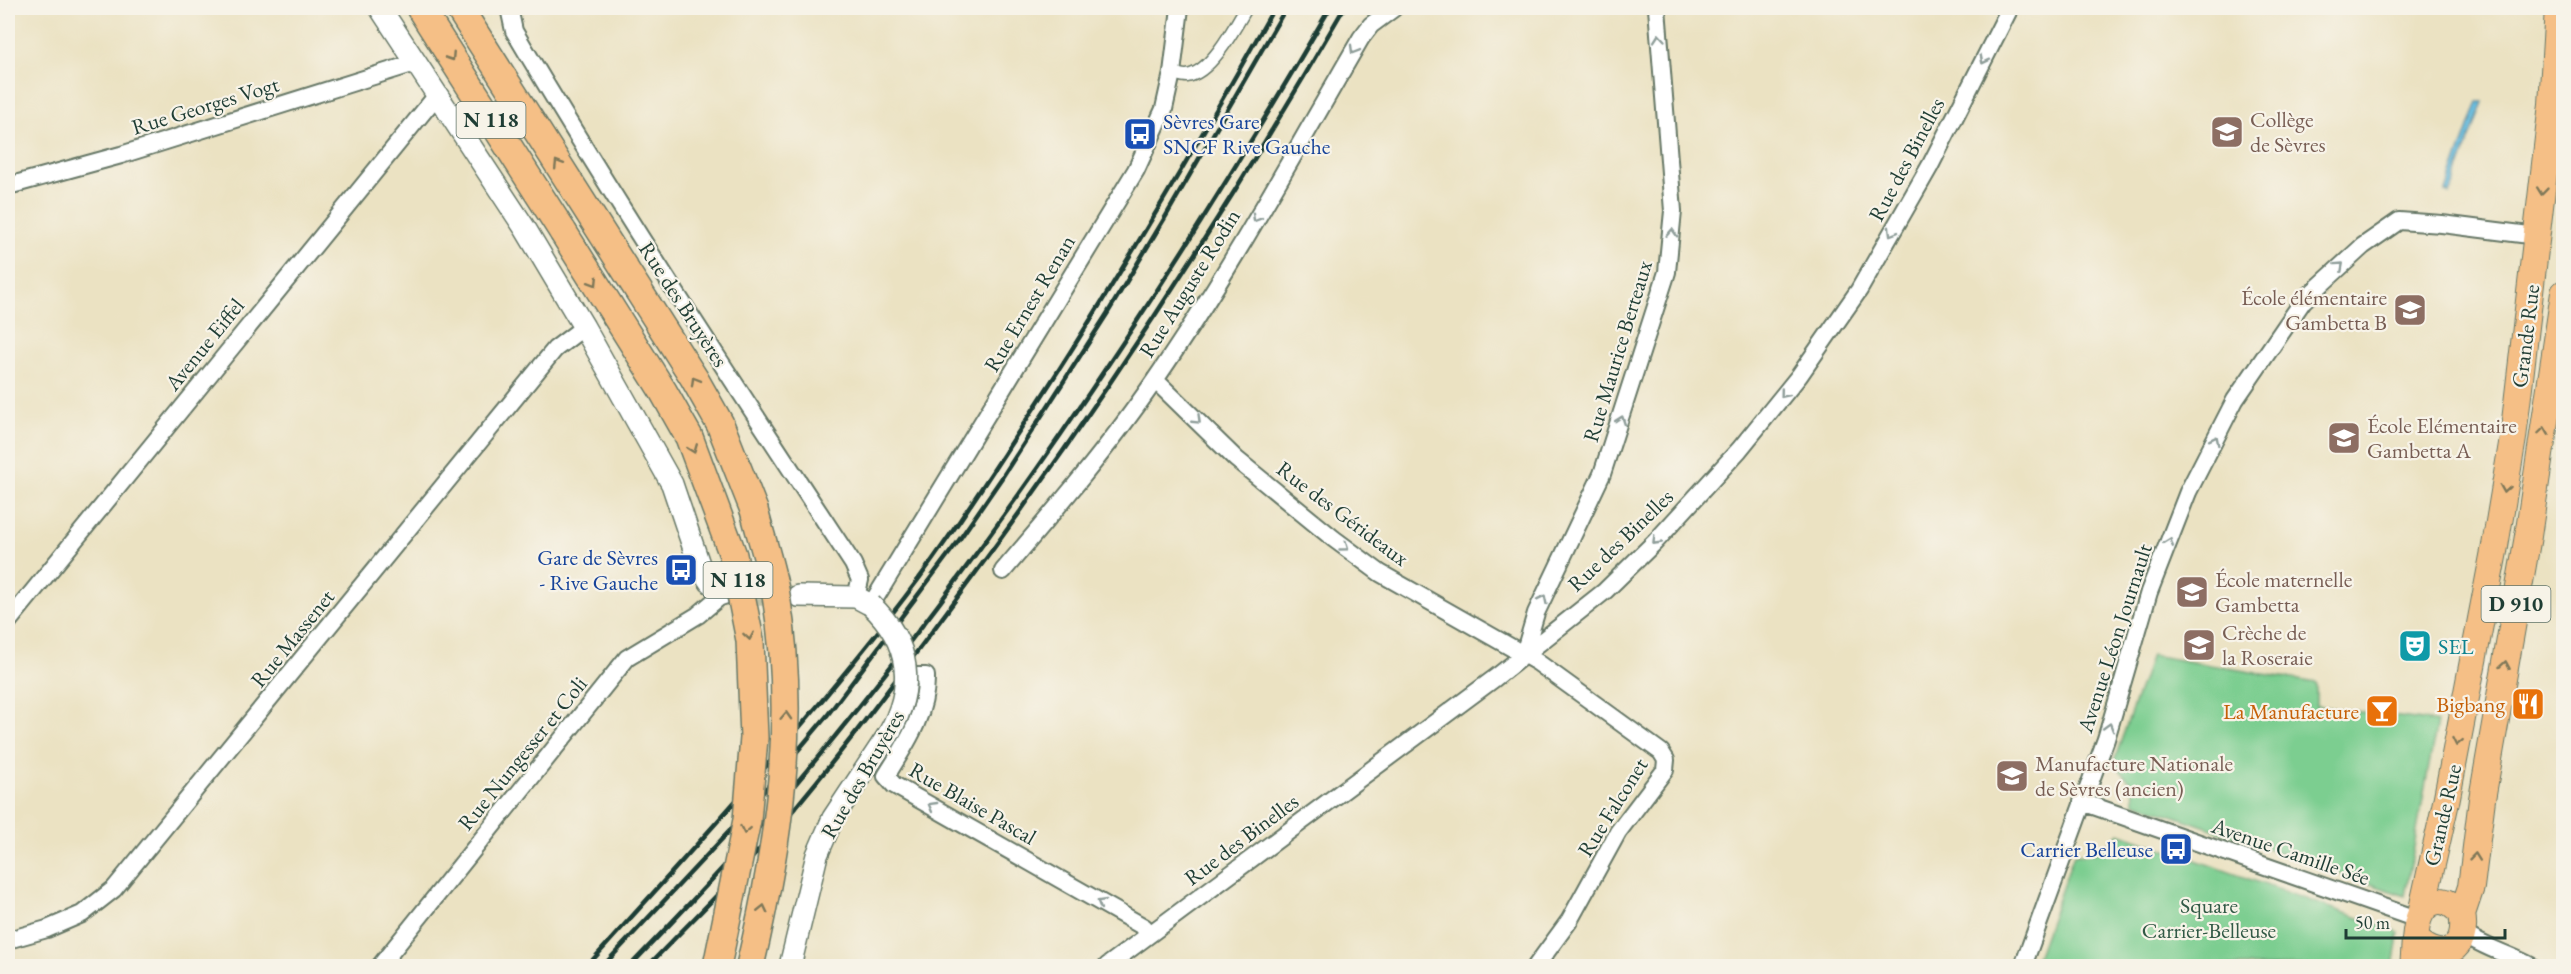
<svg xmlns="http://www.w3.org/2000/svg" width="2571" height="974" viewBox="0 0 2571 974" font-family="'EB Garamond',serif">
  <rect width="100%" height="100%" fill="#f7f3e8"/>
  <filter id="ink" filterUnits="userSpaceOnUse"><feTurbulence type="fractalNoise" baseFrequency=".0167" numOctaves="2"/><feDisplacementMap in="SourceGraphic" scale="12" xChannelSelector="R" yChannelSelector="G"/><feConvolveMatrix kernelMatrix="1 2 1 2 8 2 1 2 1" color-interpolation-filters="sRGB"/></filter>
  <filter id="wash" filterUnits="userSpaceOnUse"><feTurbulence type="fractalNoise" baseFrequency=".008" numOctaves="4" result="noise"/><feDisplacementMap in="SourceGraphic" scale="24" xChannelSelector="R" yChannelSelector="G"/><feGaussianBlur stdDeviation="1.35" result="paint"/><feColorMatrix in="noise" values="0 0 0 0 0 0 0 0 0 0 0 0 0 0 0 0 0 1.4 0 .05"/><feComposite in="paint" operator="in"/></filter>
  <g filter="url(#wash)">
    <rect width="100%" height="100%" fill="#ebe2c2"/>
    <path fill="#7cce90" stroke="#4e8662" stroke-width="1.5" d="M2151,655L2316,683V706L2437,722L2405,896L2134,802C2135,784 2126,775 2113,764Z
      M2119,833L2399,932L2393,966H2034L2074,854C2096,856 2106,850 2119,833Z"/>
    <path fill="#67bfe4" stroke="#437e8c" stroke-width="1.5" d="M2478,102H2483L2450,194L2446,192Z"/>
  </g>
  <g filter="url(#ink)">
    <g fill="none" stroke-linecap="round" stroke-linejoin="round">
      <path stroke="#c2c1a6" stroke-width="21" stroke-dasharray="21 10" stroke-linecap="butt" d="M726,594L791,596"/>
      <defs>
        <path id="pedestrian" d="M1172,73C1177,74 1182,76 1187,76C1211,73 1235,27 1246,8"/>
        <path id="minor" d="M509,8L514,31C621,212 737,388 853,564L860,580L856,597
          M8,186L121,155L415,63
          M1155,380L1236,459L1334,539L1380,573L1537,662L1661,752L1666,760L1665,770L1618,832L1569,921L1536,966
          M1003,571C1056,509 1109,447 1155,380C1231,270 1294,153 1361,38L1371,25L1394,8
          M871,605L1136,170L1164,109L1172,73L1180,8
          M8,622L437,95
          M1524,654L1536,613L1602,474L1667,272L1673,211L1657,8
          M906,676H926C927,714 906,744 886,776L894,785L1144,927L1150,934
          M2082,802L2417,919
          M2463,933C2484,948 2509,954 2531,966
          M8,940L47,929L82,914L114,889L555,349L584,327
          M380,966L627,658L698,615L723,594
          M1107,966L1495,678L1605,591L1655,542L1739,450L1799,376L1859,290L1930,166L2010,8
          M2023,966L2106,739L2149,592L2188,492L2235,400L2303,301L2363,246L2399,221L2442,224L2537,236"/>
        <path id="tertiary" d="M380,8L526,230L584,327L672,484L700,567L710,582L723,594
          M798,596L856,597L871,605
          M790,966L817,855L833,818L888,735"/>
        <path id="primary" d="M2422,909L2446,802L2495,546L2513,438L2552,104L2558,8
          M2462,914L2471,887L2482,799L2528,536L2564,293
          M2413,966C2416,946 2411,904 2438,901C2447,900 2456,907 2462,914C2469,949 2443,965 2417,940"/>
        <path id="trunk" d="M420,8L563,232
          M459,8L694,378L720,424L754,510"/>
      </defs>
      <use href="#pedestrian" stroke="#676" stroke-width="15"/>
      <use href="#minor" stroke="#676" stroke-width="20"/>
      <use href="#tertiary" stroke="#676" stroke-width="24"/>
      <use href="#primary" stroke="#676" stroke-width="28"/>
      <use href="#trunk" stroke="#676" stroke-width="30"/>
      <use href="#pedestrian" stroke="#fff" stroke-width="12"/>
      <use href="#minor" stroke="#fff" stroke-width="16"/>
      <use href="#tertiary" stroke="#fff" stroke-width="21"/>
      <use href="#primary" stroke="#f5bf86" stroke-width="26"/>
      <use href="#trunk" stroke="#f5bf86" stroke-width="27"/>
      <path stroke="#1f3d34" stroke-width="4.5" d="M587,966C696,846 806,726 905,597C947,542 985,483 1023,425C1112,290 1195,149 1274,8
        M603,966L738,822L826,717L957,543L1001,479L1107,314L1166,216L1286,8
        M630,966C671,923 713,880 752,835C973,581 1161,298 1330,8
        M648,966C685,927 724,890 759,850C827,773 890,688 951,606C1094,415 1225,215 1344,8"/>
      <defs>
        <path id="tertiary-bridge" d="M871,605C911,643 916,687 888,735"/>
        <path id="trunk-bridge" d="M563,232L663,391L689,437L733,555L750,640L754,738L747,820L717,966
          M750,966C779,843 797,721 776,595C771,566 761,538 754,510"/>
      </defs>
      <use href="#tertiary-bridge" stroke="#676" stroke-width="24" stroke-linecap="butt"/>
      <use href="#trunk-bridge" stroke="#676" stroke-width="30" stroke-linecap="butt"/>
      <use href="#tertiary-bridge" stroke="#fff" stroke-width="21"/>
      <use href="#trunk-bridge" stroke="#f5bf86" stroke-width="27"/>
    </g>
    <defs><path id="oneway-chevron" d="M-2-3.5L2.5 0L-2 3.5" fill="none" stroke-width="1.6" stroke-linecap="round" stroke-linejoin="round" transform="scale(1.5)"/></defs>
    <g stroke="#8f9e9a">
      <use href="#oneway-chevron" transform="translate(1659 38) rotate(-95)"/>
      <use href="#oneway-chevron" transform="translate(1354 50) rotate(120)"/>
      <use href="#oneway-chevron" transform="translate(1984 60) rotate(117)"/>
      <use href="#oneway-chevron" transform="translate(1256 218) rotate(120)"/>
      <use href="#oneway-chevron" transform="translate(1892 232) rotate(120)"/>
      <use href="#oneway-chevron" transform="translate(1672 233) rotate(-87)"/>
      <use href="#oneway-chevron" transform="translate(2340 266) rotate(-42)"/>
      <use href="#oneway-chevron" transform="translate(1784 394) rotate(129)"/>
      <use href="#oneway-chevron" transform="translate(1197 420) rotate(44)"/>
      <use href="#oneway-chevron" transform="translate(1621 420) rotate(-71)"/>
      <use href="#oneway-chevron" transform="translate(2215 440) rotate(-63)"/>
      <use href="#oneway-chevron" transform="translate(1656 541) rotate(134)"/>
      <use href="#oneway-chevron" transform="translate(2169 542) rotate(-69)"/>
      <use href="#oneway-chevron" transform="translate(1345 547) rotate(36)"/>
      <use href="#oneway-chevron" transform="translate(1543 599) rotate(-64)"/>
      <use href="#oneway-chevron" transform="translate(2109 727) rotate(-74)"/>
      <use href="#oneway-chevron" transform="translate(932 806) rotate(-150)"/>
      <use href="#oneway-chevron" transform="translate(1101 903) rotate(-150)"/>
    </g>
    <g stroke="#7f7859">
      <use href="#oneway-chevron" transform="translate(451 57) rotate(57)"/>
      <use href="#oneway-chevron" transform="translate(558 164) rotate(-122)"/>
      <use href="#oneway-chevron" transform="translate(2542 191) rotate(96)"/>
      <use href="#oneway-chevron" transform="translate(594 282) rotate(58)"/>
      <use href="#oneway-chevron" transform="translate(695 381) rotate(-120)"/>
      <use href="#oneway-chevron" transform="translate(2544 431) rotate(-82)"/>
      <use href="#oneway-chevron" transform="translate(693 449) rotate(69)"/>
      <use href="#oneway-chevron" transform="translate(2505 489) rotate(99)"/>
      <use href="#oneway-chevron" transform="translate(749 636) rotate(81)"/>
      <use href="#oneway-chevron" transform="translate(2505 665) rotate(-80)"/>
      <use href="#oneway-chevron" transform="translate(786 716) rotate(-87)"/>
      <use href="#oneway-chevron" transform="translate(2457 742) rotate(101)"/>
      <use href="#oneway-chevron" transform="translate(745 830) rotate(101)"/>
      <use href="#oneway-chevron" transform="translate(2475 857) rotate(-84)"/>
      <use href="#oneway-chevron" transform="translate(763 909) rotate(-77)"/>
    </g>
  </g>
  <defs>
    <symbol id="school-square" viewBox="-11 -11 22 22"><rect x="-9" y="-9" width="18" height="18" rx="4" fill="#8d6e63" stroke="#f7f3e8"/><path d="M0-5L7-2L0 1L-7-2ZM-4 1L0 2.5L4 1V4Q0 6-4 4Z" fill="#fff"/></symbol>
    <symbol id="bus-square" viewBox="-11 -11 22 22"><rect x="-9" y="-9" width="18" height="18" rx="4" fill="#1a4fb4" stroke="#f7f3e8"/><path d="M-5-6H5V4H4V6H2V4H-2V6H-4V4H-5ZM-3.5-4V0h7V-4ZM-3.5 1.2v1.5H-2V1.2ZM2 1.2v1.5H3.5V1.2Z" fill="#fff"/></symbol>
    <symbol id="theatre-square" viewBox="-11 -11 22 22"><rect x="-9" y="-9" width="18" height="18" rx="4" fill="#0f9aa8" stroke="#f7f3e8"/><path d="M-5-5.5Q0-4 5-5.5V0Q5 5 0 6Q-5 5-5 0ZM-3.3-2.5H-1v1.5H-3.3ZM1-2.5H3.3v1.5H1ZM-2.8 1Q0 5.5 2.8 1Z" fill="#fff"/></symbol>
    <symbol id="restaurant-square" viewBox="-11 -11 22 22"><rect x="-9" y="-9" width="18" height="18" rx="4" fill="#e8710a" stroke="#f7f3e8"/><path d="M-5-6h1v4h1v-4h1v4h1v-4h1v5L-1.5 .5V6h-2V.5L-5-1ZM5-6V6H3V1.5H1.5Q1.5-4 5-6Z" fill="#fff"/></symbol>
    <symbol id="bar-square" viewBox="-11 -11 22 22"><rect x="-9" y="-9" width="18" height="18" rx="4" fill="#e8710a" stroke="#f7f3e8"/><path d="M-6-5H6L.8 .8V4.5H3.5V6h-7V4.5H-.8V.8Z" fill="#fff"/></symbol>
    <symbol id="university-square" viewBox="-11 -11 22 22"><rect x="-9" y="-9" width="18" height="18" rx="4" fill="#8d6e63" stroke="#f7f3e8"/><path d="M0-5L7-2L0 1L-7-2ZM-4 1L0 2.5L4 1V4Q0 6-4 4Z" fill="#fff"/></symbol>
  </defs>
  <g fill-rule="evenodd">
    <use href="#school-square" x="2208" y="113" width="38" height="38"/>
    <use href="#bus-square" x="1121" y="115" width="38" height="38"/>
    <use href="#school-square" x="2391" y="291" width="38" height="38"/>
    <use href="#school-square" x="2325" y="419" width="38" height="38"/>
    <use href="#bus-square" x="662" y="551" width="38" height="38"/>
    <use href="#school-square" x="2173" y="573" width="38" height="38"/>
    <use href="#school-square" x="2180" y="626" width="38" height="38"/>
    <use href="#theatre-square" x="2396" y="627" width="38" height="38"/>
    <use href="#restaurant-square" x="2509" y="685" width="38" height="38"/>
    <use href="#bar-square" x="2363" y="692" width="38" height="38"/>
    <use href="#university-square" x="1993" y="757" width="38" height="38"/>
    <use href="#bus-square" x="2157" y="830" width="38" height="38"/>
  </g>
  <g text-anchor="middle" stroke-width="4.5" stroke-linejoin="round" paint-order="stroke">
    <g fill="#f7f3e8" stroke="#60746a" stroke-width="1.5">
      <rect x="456.5" y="102" width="69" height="36" rx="4.5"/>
      <rect x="703.5" y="562" width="69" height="36" rx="4.5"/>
      <rect x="2481.5" y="586" width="69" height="36" rx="4.5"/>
    </g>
    <g font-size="21" font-weight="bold" fill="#1f3d34">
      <text x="491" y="127">N 118</text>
      <text x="738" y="587">N 118</text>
      <text x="2516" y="611">D 910</text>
    </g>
    <g font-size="22" fill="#1f3d34" stroke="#f7f3e8">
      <text transform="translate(205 105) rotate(-17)" y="8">Rue Georges Vogt</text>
      <text transform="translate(1906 159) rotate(-62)" y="8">Rue des Binelles</text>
      <text transform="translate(1189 283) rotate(-58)" y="8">Rue Auguste Rodin</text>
      <text transform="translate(1029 303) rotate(-59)" y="8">Rue Ernest Renan</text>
      <text transform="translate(684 304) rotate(57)" y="8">Rue des Bruyères</text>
      <text transform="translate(2525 336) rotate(-83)" y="8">Grande Rue</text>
      <text transform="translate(204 344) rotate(-51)" y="8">Avenue Eiffel</text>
      <text transform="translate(1617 351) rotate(-73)" y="8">Rue Maurice Berteaux</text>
      <text transform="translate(1343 513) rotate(37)" y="8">Rue des Gérideaux</text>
      <text transform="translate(1620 540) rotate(-44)" y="8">Rue des Binelles</text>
      <text transform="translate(292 638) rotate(-51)" y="8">Rue Massenet</text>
      <text transform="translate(2114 638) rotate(-72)" y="8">Avenue Léon Journault</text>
      <text transform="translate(522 753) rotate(-51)" y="8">Rue Nungesser et Coli</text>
      <text transform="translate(862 774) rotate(-60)" y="8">Rue des Bruyères</text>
      <text transform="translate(973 803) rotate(30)" y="8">Rue Blaise Pascal</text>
      <text transform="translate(1612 807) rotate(-58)" y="8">Rue Falconet</text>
      <text transform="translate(2442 815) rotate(-77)" y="8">Grande Rue</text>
      <text transform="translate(1241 839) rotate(-37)" y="8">Rue des Binelles</text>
      <text transform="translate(2291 851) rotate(19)" y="8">Avenue Camille Sée</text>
    </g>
    <g font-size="22" fill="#785e54" stroke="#f7f3e8" text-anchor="start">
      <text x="2250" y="127">Collège<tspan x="2250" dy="25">de Sèvres</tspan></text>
      <text x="2387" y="305" text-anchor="end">École élémentaire<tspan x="2387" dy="25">Gambetta B</tspan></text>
      <text x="2367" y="433">École Elémentaire<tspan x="2367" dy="25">Gambetta A</tspan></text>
      <text x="2215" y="587">École maternelle<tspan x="2215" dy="25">Gambetta</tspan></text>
      <text x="2222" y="640">Crèche de<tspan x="2222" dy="25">la Roseraie</tspan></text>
      <text x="2035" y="771">Manufacture Nationale<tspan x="2035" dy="25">de Sèvres (ancien)</tspan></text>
    </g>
    <g font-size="22" fill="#164399" stroke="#f7f3e8" text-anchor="end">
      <text x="1163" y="129" text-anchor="start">Sèvres Gare<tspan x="1163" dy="25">SNCF Rive Gauche</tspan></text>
      <text x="658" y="565">Gare de Sèvres<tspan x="658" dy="25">- Rive Gauche</tspan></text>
      <text x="2153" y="857">Carrier Belleuse</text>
    </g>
    <g font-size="22" fill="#0d838f" stroke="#f7f3e8" text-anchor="start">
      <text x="2438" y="654">SEL</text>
    </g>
    <g font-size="22" fill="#c56008" stroke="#f7f3e8" text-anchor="end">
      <text x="2505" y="712">Bigbang</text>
      <text x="2359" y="719">La Manufacture</text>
    </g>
    <g font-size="22" fill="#325a46" stroke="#f7f3e8">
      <text x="2209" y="913">Square<tspan x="2209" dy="25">Carrier-Belleuse</tspan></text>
    </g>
  </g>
  <rect width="2571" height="974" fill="none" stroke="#f7f3e8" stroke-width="30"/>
  <path d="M2346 929v9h159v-9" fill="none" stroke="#1f3d34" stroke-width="3"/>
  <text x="2355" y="929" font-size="18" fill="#1f3d34" stroke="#f7f3e8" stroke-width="4.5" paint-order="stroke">50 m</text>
</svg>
